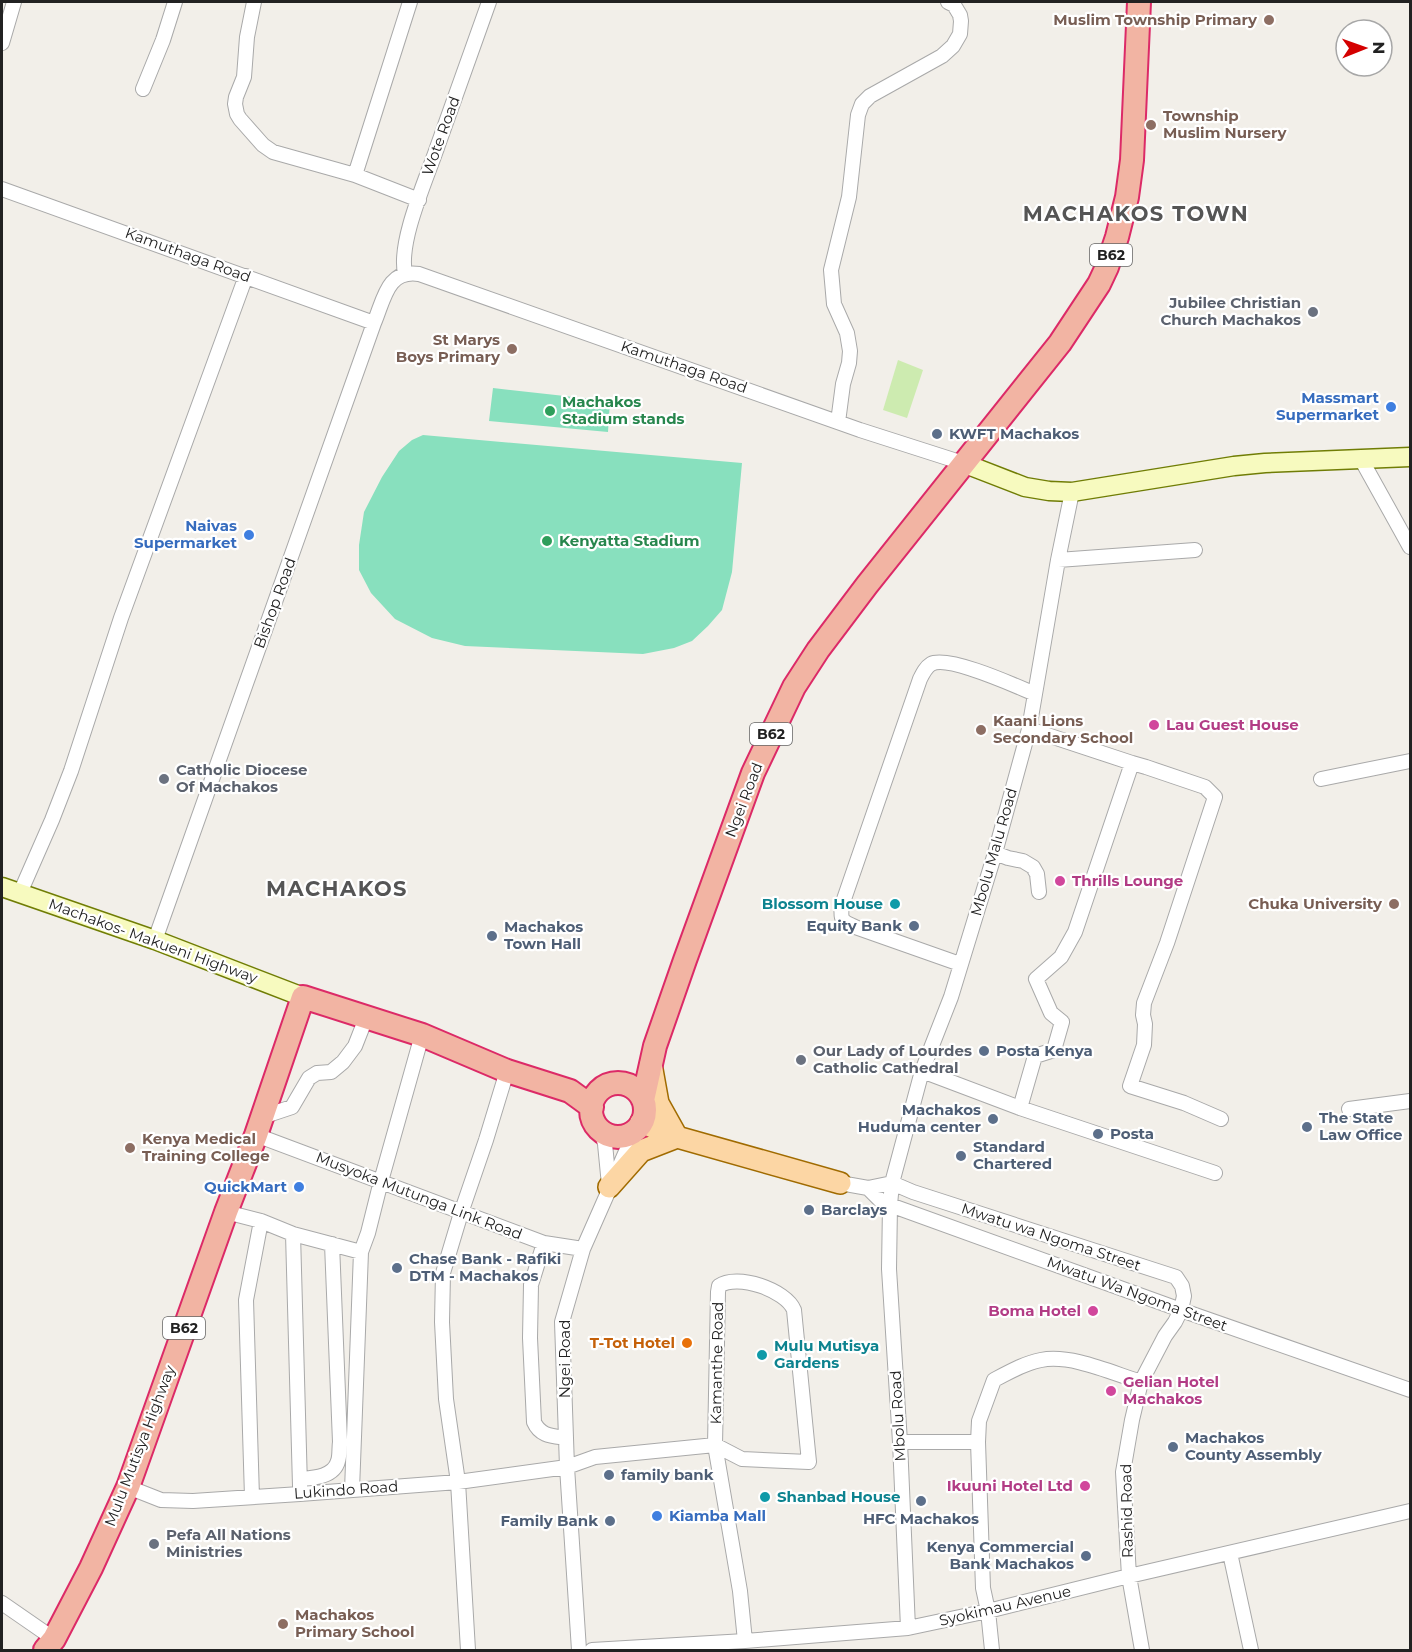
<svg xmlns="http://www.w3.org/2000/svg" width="1412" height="1652" viewBox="0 0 1412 1652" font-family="Montserrat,sans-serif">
  <rect width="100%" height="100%" fill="#f2efe9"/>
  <path fill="#cdebb0" d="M898,360L923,370L907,418L883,410Z"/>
  <path fill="#88e0be" d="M493,388L610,401L608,432L489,421Z
    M423,435L742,463L732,572L722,610L708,626L692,641L674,648L643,654L465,646L432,638L395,619L371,593L359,570V545L364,512L382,477L399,451L412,440Z"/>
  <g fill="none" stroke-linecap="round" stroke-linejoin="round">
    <defs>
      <path id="minor" d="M254,2L247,37L244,77L236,97L235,104L237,114L240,119L263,145L273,152L355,175L419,200
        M2,43L14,2
        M143,89L163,40L175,2
        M355,175L410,2
        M2,189L374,323
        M405,273C398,241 427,178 438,145C455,97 472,49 489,2
        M838,422L843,384L849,363L850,351L847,333L834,304L831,270L849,197L858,115L862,104L870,96L942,56L953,46L960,34L961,21L960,15L954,5L948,2
        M1361,459L1410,547
        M1058,560L1195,550
        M1132,763L1146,767L1205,787L1215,797L1167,943L1144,1003L1143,1015L1145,1024L1144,1045L1130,1086L1184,1103L1221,1119
        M1321,779L1410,761
        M995,853L1008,858L1023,861L1033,867L1037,874L1039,892
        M20,893L52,820L71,771L121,618L246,276
        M155,940L374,323C384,300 387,269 419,274L860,430L963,463
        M960,964L855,927C842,921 840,921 842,905L920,679C923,673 926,667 931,664C948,655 1016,686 1035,694
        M922,1071L1020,1108L1215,1173
        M1020,1108L1035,1056L1054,1050L1062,1022L1051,1013L1036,979L1061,957L1075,932L1132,763L1029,729
        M1349,1109L1410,1101
        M262,1117L292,1107L309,1078L317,1073L331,1072L343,1062L355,1046L366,1018
        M601,1131L605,1144L609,1185
        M256,1135L544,1243L583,1249
        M840,1183L868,1188L892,1183
        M892,1183L913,1192L1176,1277L1182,1286L1184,1296L1181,1310L1175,1322L1165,1336L1141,1382L1132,1420L1123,1472L1129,1576L1142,1650
        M868,1188L880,1200L890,1205L1181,1310L1410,1390
        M226,1212L261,1221L293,1234L361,1252L368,1233L381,1181L422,1035
        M293,1234L300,1486
        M544,1243L531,1285L530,1338L534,1422C540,1436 552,1436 566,1438
        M900,1442H978
        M301,1479C313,1478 334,1477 338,1461C340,1456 339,1448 340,1442L332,1244
        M128,1487L161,1500L193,1501L300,1494L458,1482L567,1467L595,1457L715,1445L742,1459L809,1462L794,1310C786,1290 737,1273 719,1286L718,1292L715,1445L740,1591L745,1641
        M352,1490L361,1252
        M252,1497L246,1300L261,1221
        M1230,1553L1251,1650
        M2,1603L54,1639
        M908,1628L900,1442L889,1269L890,1205L892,1183L922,1071L951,997L995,853L1029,729L1058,560L1072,492
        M468,1650L458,1482L446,1399L442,1322L443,1273L461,1213L486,1140L507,1071
        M579,1650L567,1467L562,1322L583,1249L635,1131
        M592,1650L745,1641L908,1628L988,1611L1129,1576L1410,1511
        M992,1650L988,1611L983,1588L978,1442L979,1421L994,1380C1009,1372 1025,1363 1041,1360C1071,1354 1112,1373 1141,1382"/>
      <path id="secondary" d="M963,463L1025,487L1049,491L1072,492L1234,466L1265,463L1410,457
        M2,887L155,940L303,997"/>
      <path id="primary" d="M641,1122L677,1137L840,1183
        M609,1187L641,1151L677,1137L658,1103L651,1064"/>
      <path id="trunk" d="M591 1110a27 27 0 1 1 54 0a27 27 0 1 1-54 0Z
        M643,1100L655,1046L685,960L753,773L794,687L818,650L867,585L1060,343L1099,284L1107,267L1117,237L1127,197L1132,160L1139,2
        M45,1650L54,1639L91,1568L128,1487L226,1212L256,1135L303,997L422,1035L507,1071L570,1091L592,1107"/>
    </defs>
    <use href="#minor" stroke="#a9a9a9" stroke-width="16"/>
    <use href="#secondary" stroke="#707d05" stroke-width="21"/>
    <use href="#primary" stroke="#a06b00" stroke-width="24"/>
    <use href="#trunk" stroke="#dc2a67" stroke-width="26"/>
    <use href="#minor" stroke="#fff" stroke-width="14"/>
    <use href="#secondary" stroke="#f7fabf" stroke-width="18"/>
    <use href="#primary" stroke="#fcd6a4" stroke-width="21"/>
    <use href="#trunk" stroke="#f2b4a3" stroke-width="22"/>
  </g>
  <g fill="#8d6e63" stroke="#fff" stroke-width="2">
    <circle cx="1269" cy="20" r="6"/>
    <circle cx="1151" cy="125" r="6"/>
    <circle cx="512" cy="349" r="6"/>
    <circle cx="981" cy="730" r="6"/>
    <circle cx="1394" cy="904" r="6"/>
    <circle cx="130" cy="1148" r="6"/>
    <circle cx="283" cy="1624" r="6"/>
  </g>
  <g fill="#6b7280" stroke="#fff" stroke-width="2">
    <circle cx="1313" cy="312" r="6"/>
    <circle cx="164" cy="779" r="6"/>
    <circle cx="801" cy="1060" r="6"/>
    <circle cx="154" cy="1544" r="6"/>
  </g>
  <g fill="#3f7fe0" stroke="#fff" stroke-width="2">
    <circle cx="1391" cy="407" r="6"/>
    <circle cx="249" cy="535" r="6"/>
    <circle cx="299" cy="1187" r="6"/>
    <circle cx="657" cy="1516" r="6"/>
  </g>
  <g fill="#2e9e5b" stroke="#fff" stroke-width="2">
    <circle cx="550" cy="411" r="6"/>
    <circle cx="547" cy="541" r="6"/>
  </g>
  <g fill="#5c6f8a" stroke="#fff" stroke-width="2">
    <circle cx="937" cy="434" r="6"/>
    <circle cx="914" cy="926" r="6"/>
    <circle cx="492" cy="936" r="6"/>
    <circle cx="984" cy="1051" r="6"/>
    <circle cx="993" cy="1119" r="6"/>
    <circle cx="1307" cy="1127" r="6"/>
    <circle cx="1098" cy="1134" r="6"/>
    <circle cx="961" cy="1156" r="6"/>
    <circle cx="809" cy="1210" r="6"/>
    <circle cx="397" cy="1268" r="6"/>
    <circle cx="1173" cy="1447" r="6"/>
    <circle cx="609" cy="1475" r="6"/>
    <circle cx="921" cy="1501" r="6"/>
    <circle cx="610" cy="1521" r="6"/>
    <circle cx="1086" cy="1556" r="6"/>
  </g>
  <g fill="#d1479c" stroke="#fff" stroke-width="2">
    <circle cx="1154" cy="725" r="6"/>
    <circle cx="1060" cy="881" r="6"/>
    <circle cx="1093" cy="1311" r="6"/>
    <circle cx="1111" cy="1391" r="6"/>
    <circle cx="1085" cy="1486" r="6"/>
  </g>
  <g fill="#0f9aa8" stroke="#fff" stroke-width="2">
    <circle cx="895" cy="904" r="6"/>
    <circle cx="762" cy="1355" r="6"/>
    <circle cx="765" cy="1497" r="6"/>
  </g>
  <circle fill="#e8710a" stroke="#fff" stroke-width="2" cx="687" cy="1343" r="6"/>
  <g text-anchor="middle" stroke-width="4.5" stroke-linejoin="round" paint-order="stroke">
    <g fill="#fff" stroke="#646464" stroke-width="1.5">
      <rect x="1090" y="244" width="42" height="22" rx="4.5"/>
      <rect x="750" y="723" width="42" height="22" rx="4.5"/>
      <rect x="163" y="1317" width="42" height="22" rx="4.5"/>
    </g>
    <g font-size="14" font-weight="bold" fill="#222">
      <text x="1111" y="260">B62</text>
      <text x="771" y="739">B62</text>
      <text x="184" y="1333">B62</text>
    </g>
    <g font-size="15" font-weight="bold" fill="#785e54" stroke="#fff" text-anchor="start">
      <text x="1257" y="25" text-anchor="end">Muslim Township Primary</text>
      <text x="1163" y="121">Township<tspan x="1163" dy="17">Muslim Nursery</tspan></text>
      <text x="500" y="345" text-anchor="end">St Marys<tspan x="500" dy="17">Boys Primary</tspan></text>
      <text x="993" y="726">Kaani Lions<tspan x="993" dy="17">Secondary School</tspan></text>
      <text x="1382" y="909" text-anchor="end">Chuka University</text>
      <text x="142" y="1144">Kenya Medical<tspan x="142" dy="17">Training College</tspan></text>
      <text x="295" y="1620">Machakos<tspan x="295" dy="17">Primary School</tspan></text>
    </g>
    <g font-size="15" fill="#222" stroke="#fff">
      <text transform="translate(441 136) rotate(-70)" y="5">Wote Road</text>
      <text transform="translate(188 255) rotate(20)" y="5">Kamuthaga Road</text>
      <text transform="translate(684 367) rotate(19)" y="5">Kamuthaga Road</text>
      <text transform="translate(275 603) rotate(-70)" y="5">Bishop Road</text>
      <text transform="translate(744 800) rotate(-69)" y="5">Ngei Road</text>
      <text transform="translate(994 852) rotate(-74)" y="5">Mbolu Malu Road</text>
      <text transform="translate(153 941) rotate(20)" y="5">Machakos- Makueni Highway</text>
      <text transform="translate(419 1196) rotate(21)" y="5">Musyoka Mutunga Link Road</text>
      <text transform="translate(1051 1237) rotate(18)" y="5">Mwatu wa Ngoma Street</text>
      <text transform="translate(1137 1294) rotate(20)" y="5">Mwatu Wa Ngoma Street</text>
      <text transform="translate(565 1359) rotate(-90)" y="5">Ngei Road</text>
      <text transform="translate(717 1363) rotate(-89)" y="5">Kamanthe Road</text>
      <text transform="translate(898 1416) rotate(-93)" y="5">Mbolu Road</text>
      <text transform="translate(140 1446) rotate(-69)" y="5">Mulu Mutisya Highway</text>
      <text transform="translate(346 1490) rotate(-4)" y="5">Lukindo Road</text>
      <text transform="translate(1127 1511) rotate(-91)" y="5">Rashid Road</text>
      <text transform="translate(1005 1606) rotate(-13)" y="5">Syokimau Avenue</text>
    </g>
    <g font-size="15" font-weight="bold" fill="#5b616d" stroke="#fff" text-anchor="start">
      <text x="1301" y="308" text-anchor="end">Jubilee Christian<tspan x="1301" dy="17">Church Machakos</tspan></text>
      <text x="176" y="775">Catholic Diocese<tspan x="176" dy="17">Of Machakos</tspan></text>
      <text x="813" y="1056">Our Lady of Lourdes<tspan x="813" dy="17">Catholic Cathedral</tspan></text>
      <text x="166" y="1540">Pefa All Nations<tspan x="166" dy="17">Ministries</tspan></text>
    </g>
    <g font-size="15" font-weight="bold" fill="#366cbe" stroke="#fff" text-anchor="end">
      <text x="1379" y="403">Massmart<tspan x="1379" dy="17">Supermarket</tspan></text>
      <text x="237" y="531">Naivas<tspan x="237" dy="17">Supermarket</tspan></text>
      <text x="287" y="1192">QuickMart</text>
      <text x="669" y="1521" text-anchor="start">Kiamba Mall</text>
    </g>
    <g font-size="15" font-weight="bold" fill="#27864d" stroke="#fff" text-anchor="start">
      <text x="562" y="407">Machakos<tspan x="562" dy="17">Stadium stands</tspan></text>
      <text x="559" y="546">Kenyatta Stadium</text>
    </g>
    <g font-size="15" font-weight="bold" fill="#4e5e75" stroke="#fff" text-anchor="start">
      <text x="949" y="439">KWFT Machakos</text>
      <text x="902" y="931" text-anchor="end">Equity Bank</text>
      <text x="504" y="932">Machakos<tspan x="504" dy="17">Town Hall</tspan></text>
      <text x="996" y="1056">Posta Kenya</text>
      <text x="981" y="1115" text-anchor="end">Machakos<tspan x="981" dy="17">Huduma center</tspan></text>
      <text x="1319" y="1123">The State<tspan x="1319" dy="17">Law Office</tspan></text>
      <text x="1110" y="1139">Posta</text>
      <text x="973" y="1152">Standard<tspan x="973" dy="17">Chartered</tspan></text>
      <text x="821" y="1215">Barclays</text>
      <text x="409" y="1264">Chase Bank - Rafiki<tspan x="409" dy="17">DTM - Machakos</tspan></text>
      <text x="1185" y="1443">Machakos<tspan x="1185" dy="17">County Assembly</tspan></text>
      <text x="621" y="1480">family bank</text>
      <text x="921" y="1524" text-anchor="middle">HFC Machakos</text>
      <text x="598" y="1526" text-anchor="end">Family Bank</text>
      <text x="1074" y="1552" text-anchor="end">Kenya Commercial<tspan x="1074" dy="17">Bank Machakos</tspan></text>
    </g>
    <g font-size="15" font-weight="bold" fill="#b23c85" stroke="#fff" text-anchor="start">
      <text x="1166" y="730">Lau Guest House</text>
      <text x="1072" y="886">Thrills Lounge</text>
      <text x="1081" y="1316" text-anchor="end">Boma Hotel</text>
      <text x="1123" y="1387">Gelian Hotel<tspan x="1123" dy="17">Machakos</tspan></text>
      <text x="1073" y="1491" text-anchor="end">Ikuuni Hotel Ltd</text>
    </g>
    <g font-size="15" font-weight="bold" fill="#0d838f" stroke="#fff" text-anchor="start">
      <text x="883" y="909" text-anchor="end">Blossom House</text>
      <text x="774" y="1351">Mulu Mutisya<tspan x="774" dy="17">Gardens</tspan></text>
      <text x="777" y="1502">Shanbad House</text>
    </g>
    <g font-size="15" font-weight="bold" fill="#c56008" stroke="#fff" text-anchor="end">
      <text x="675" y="1348">T-Tot Hotel</text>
    </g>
    <g font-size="21" font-weight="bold" letter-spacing="1.5" fill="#555" stroke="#fff">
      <text x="1136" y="221">MACHAKOS TOWN</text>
      <text x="337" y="896">MACHAKOS</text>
    </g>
  </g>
  <rect width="1412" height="1652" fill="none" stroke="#222222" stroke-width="6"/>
  <g transform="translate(1364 48) rotate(89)"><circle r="28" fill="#ffffff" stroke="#a7a7a7" stroke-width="1.5"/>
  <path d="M0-4.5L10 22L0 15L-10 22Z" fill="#d40000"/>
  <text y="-9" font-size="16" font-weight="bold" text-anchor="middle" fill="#222222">N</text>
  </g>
</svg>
